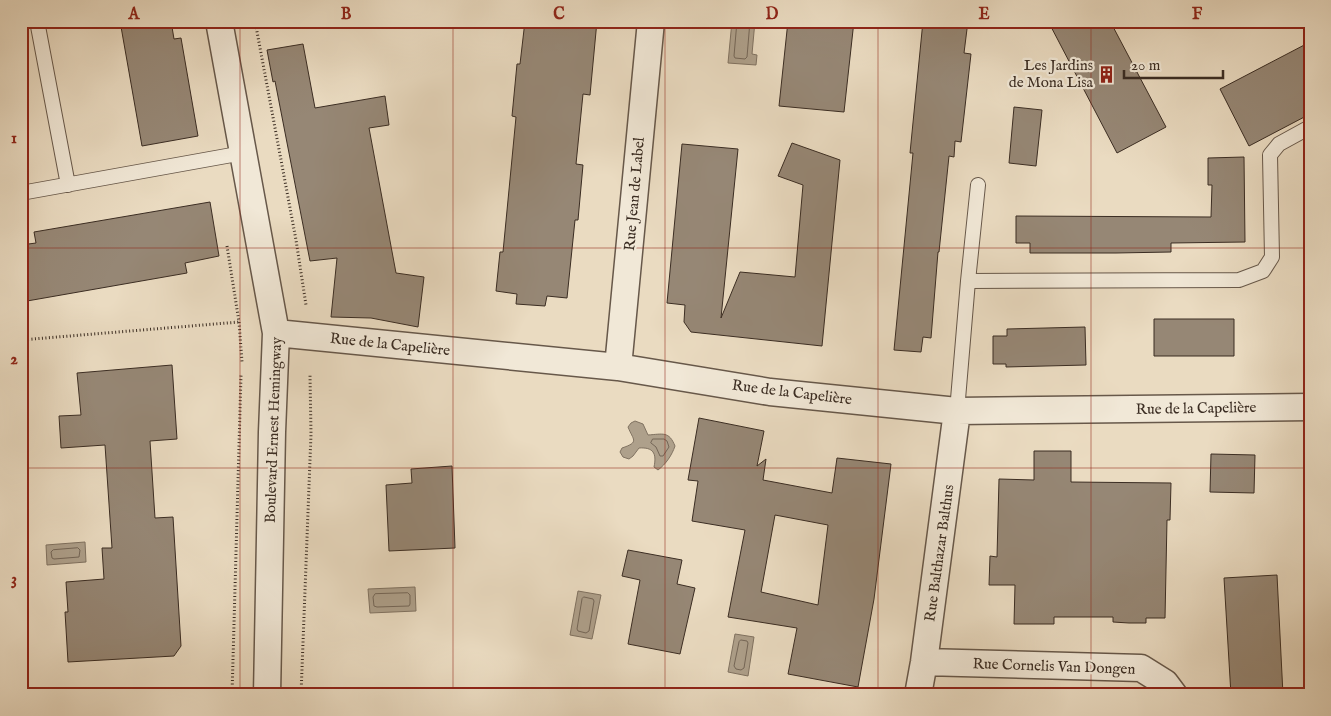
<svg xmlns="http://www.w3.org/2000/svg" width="1331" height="716" viewBox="0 0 1331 716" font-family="'IM FELL English',serif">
  <rect width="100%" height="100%" fill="#eadbc1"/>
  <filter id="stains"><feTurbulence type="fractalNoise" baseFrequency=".004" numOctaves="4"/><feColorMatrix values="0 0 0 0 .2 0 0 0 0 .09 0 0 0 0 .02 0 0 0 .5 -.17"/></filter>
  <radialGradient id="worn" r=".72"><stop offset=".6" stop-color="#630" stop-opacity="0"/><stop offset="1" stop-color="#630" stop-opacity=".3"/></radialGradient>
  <path fill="#aea08b" stroke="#807261" d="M732,21H755L752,54L757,55L756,65L728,63Z
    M635,421L643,424L648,435C663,434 669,431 675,446C672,455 666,464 658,470L654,467C657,453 653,447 639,448L633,456L629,459L623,457L620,452L622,448C640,442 633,440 628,427L631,423Z
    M85,542L86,562L47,565L46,545Z
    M415,587L416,611L370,613L368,589Z
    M578,591L601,595L592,639L570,635Z
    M735,634L754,637L748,676L728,672Z"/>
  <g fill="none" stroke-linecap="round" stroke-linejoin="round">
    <path stroke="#746657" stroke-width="1" d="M737,21L734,56L735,58L745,59L747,57L750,21
      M653,439H664L667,441L669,447L663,456H660L656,447L651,443Z
      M78,548L80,550L79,557L54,559L52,558L51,552L53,550Z
      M408,593L410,595V604L409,606L377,607L374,606L373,597L375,594Z
      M584,597L593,599L594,601L589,631L586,633L578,631L577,629L582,599Z
      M741,640L747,641L748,643L744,668L741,670L736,669L734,666L739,642Z"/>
  </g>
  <path fill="#968775" stroke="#3b2d23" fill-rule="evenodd" d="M120,21H171L174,39L181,38L198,136L142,146Z
    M525,21H597L590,95L583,94L576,164L583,165L578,220H575L567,298L547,296L545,306L516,304L517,294L496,291L500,252H503L516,117L512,116L517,64H520Z
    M788,21H854L844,112L779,106Z
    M923,21H968L964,53L971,54L961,142L955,141L954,157L949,156L939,252H938L931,338L923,337L921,352L894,350L913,153H910Z
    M1048,21H1110L1166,127L1117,153Z
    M1310,42V114L1249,146L1220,89Z
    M303,44L315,108L385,96L389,125L369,128L396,273L424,277L418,327L371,318L331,317L337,258L310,261L275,81L273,82L267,50Z
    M1014,107L1042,110L1036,166L1009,163Z
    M792,143L840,160L822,346L691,332L684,322L685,305L667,303L682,144L738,149L721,318L740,272L795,277L803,185L778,176Z
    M1244,157L1245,242L1171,243V252L1116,253H1030V243H1016V216L1211,217L1212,185H1208V158Z
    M210,202L219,256L185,263L187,273L27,301L25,290H21V245L36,243L34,232Z
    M1154,319H1234V356H1154Z
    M1085,327L1086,365L1006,367V364H993V336H1007V329Z
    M172,365L177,439L150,441L155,518L173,517L181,646L174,656L68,662L65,612H68L66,582L104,579L102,548H112L105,445L61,448L59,416L81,415L77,373Z
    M699,418L764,431L757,466L766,459L763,480L832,493L837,458L891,464L874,599L858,687L788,674L797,628L728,617L745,530L692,521L698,481L688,480ZM775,515L828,525L818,605L761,592Z
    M1034,451H1071V482L1171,483L1170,520H1167L1165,618H1146V623H1129L1113,622V617H1054V624H1014L1015,585H989L990,556L997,557L999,479L1034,480Z
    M1211,454L1255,455L1254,493L1210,492Z
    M452,466L455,548L389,551L386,485L412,483L411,469Z
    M628,550L682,560L677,584L695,588L680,654L628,644L640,580L622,576Z
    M1277,575L1283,695H1231L1224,578Z"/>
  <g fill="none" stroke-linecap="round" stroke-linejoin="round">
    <defs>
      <path id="service" d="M37,21L68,185
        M21,193L243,153
        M968,281L978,185
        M957,411L968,281L1239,280L1263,271L1272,257L1270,155L1279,144L1310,127"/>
      <path id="minor" d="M219,21L276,333L272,432L267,695
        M276,333L618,367L770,392L957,411L1310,407
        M618,367L651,21
        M924,662L1141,668L1165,683L1174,695
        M918,695L924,662L957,411"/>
    </defs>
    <use href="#service" stroke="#67584a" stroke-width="16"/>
    <use href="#minor" stroke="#67584a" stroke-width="29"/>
    <path stroke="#3b2d23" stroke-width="3" stroke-dasharray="1 2.5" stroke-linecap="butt" d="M255,21L296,240L306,305
      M227,246L239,322L242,362
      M21,340L239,322
      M232,695L241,375
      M301,695L311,434L310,375"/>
    <use href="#service" stroke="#f1e8d7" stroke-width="14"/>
    <use href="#minor" stroke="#f1e8d7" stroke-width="26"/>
  </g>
  <path fill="none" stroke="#8f2418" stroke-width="1" stroke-opacity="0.55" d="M240,21V695M453,21V695M665,21V695M878,21V695M1091,21V695M21,248H1310M21,468H1310"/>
  <defs>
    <symbol id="building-bare" viewBox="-9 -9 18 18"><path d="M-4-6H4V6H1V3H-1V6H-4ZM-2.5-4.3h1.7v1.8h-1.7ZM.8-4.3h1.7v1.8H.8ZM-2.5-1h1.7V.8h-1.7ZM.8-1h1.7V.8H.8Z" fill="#8f2418" stroke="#f1e8d7" stroke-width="2.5" paint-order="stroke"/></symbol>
  </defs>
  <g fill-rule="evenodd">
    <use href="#building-bare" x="1094" y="62" width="25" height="25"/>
  </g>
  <g text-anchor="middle" stroke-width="4.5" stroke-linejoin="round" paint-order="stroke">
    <g font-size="15" fill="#3b2d23" stroke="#f1e8d7" text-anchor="end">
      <text x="1093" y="70">Les Jardins<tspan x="1093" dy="17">de Mona Lisa</tspan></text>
    </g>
    <g font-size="15" fill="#3b2d23" stroke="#f1e8d7">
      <text transform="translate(634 194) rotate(-85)" y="5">Rue Jean de Label</text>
      <text transform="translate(390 344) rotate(6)" y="5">Rue de la Capelière</text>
      <text transform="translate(792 392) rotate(7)" y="5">Rue de la Capelière</text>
      <text transform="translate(1196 408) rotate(-1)" y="5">Rue de la Capelière</text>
      <text transform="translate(273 430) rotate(-88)" y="5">Boulevard Ernest Hemingway</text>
      <text transform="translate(939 553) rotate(-82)" y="5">Rue Balthazar Balthus</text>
      <text transform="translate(1054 666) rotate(2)" y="5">Rue Cornelis Van Dongen</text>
    </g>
  </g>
  <rect width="1331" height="716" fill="none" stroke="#eadbc1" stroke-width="55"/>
  <path d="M1124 70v8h99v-8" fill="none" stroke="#3b2d23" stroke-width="2.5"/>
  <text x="1131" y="70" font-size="15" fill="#3b2d23" stroke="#f1e8d7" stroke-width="4" paint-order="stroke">20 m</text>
  <rect x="28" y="28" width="1276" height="660" fill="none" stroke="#8f2418" stroke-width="2"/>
  <g font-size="16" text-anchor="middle" font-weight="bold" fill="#8f2418">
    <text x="134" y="19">A</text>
    <text x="346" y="19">B</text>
    <text x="559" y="19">C</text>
    <text x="772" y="19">D</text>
    <text x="984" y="19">E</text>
    <text x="1197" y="19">F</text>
    <text x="14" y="143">1</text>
    <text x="14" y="364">2</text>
    <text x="14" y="584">3</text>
  </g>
  <rect width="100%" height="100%" filter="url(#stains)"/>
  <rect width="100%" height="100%" fill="url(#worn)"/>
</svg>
